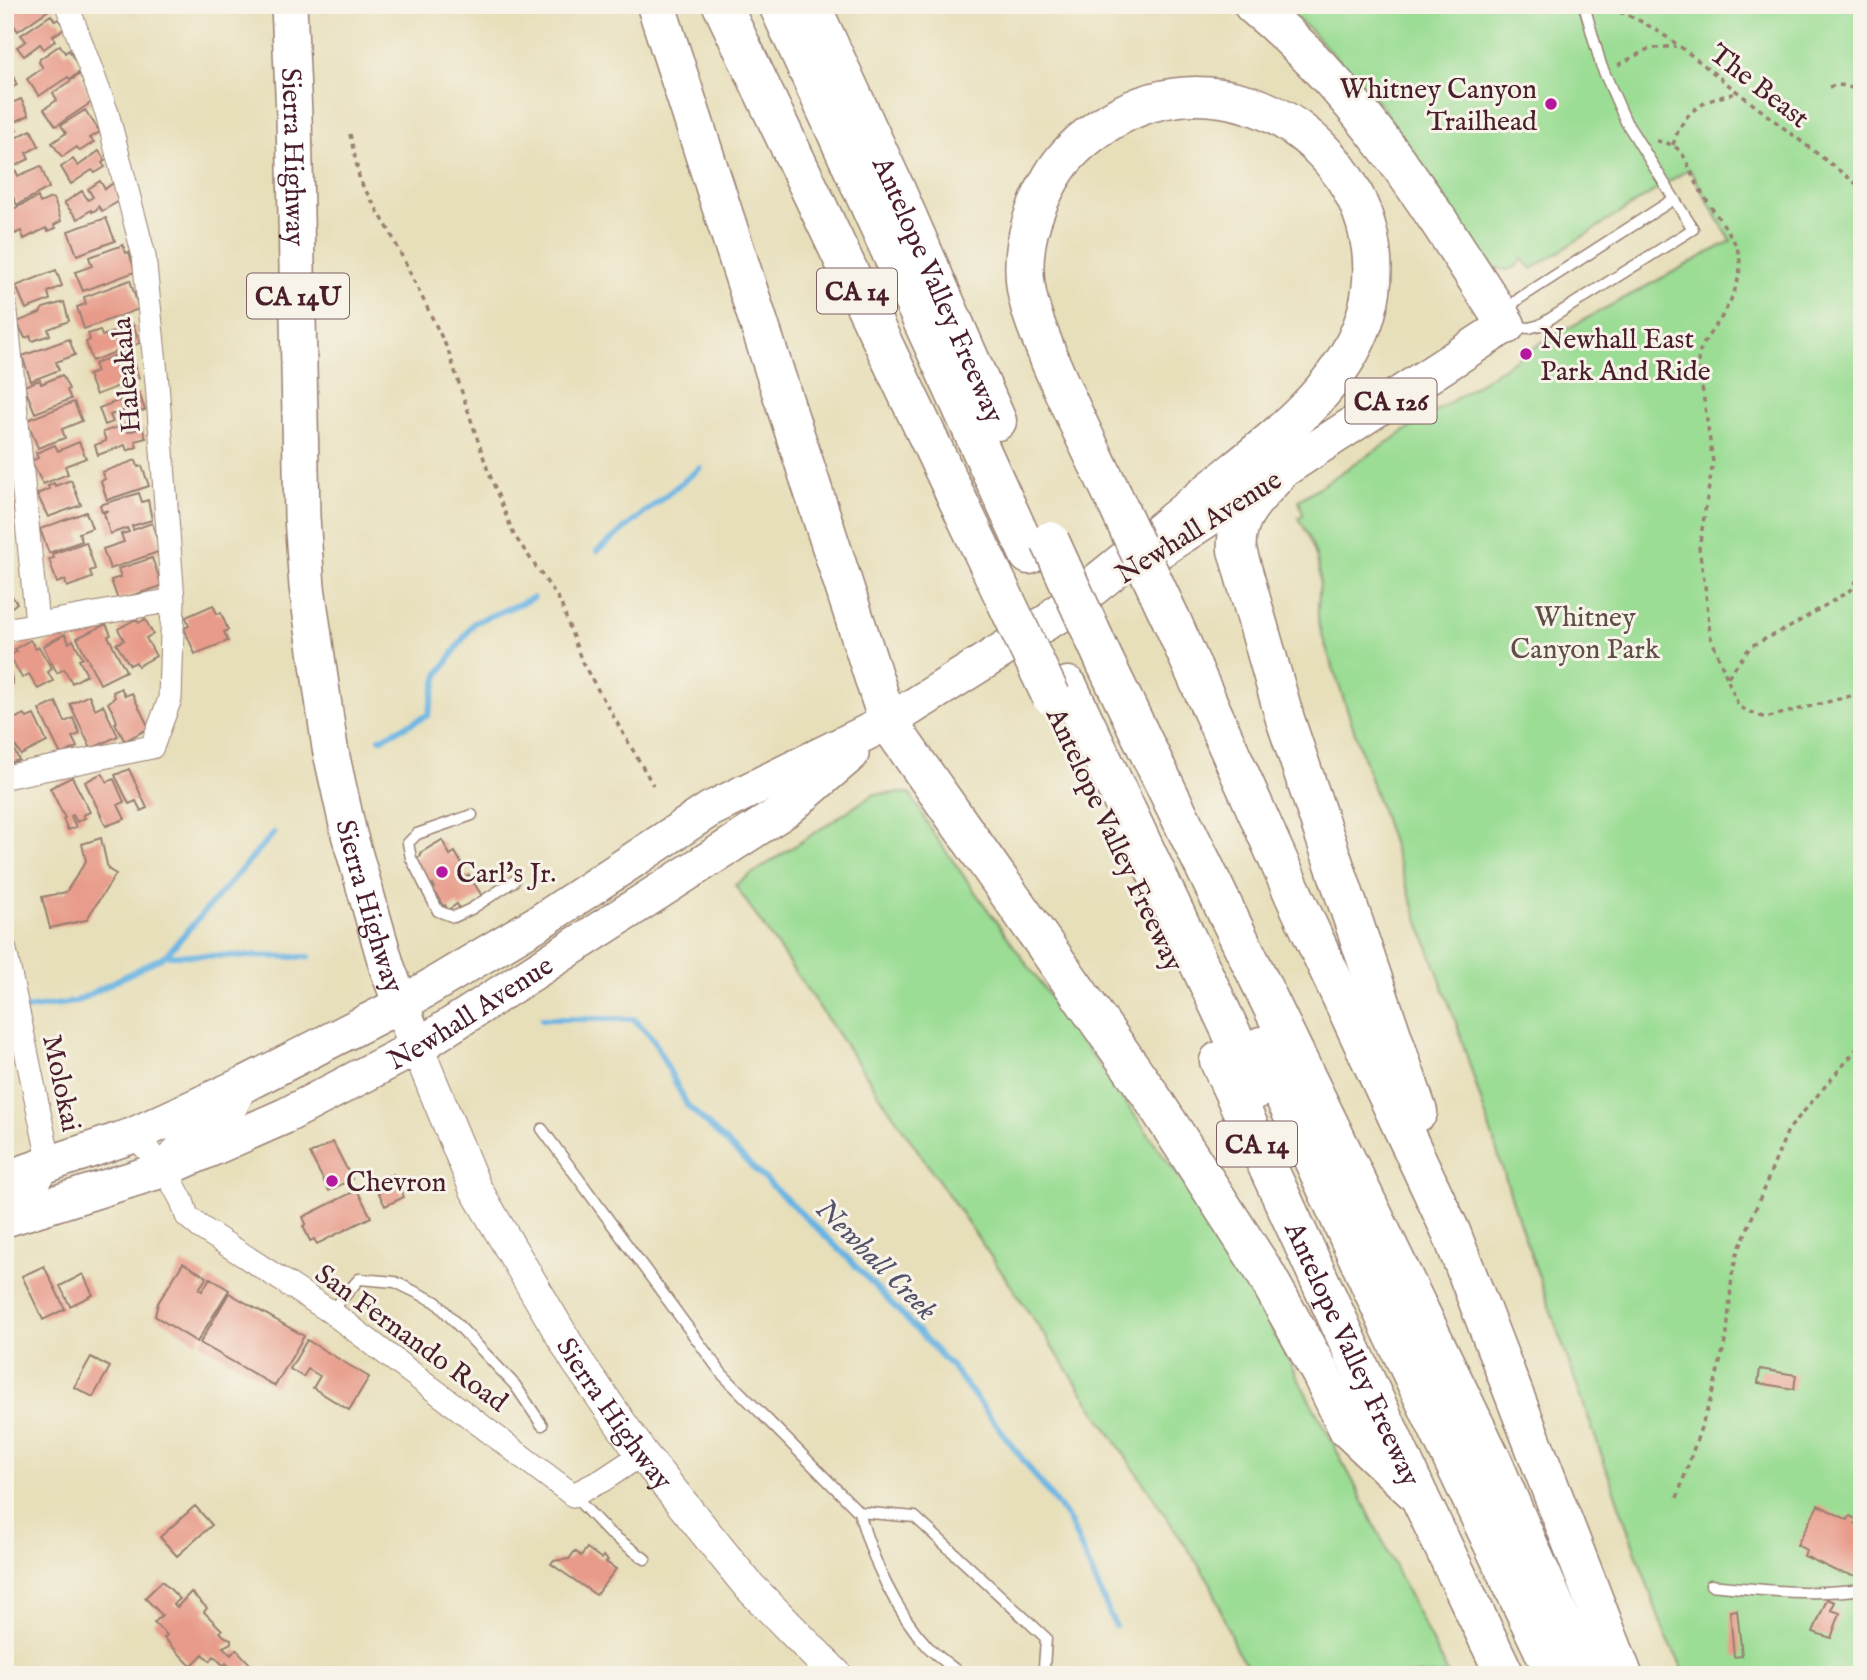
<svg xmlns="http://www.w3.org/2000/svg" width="1867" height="1680" viewBox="0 0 1867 1680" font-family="'IM FELL English',serif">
  <rect width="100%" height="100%" fill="#f7f3e8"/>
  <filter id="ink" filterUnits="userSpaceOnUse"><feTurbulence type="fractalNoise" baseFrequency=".0143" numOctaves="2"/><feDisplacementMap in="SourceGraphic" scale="14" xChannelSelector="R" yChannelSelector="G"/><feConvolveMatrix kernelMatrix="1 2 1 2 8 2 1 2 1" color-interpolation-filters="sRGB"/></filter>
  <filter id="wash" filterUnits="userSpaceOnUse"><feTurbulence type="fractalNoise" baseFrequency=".00686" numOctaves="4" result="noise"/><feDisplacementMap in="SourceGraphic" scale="28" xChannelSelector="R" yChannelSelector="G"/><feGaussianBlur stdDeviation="1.57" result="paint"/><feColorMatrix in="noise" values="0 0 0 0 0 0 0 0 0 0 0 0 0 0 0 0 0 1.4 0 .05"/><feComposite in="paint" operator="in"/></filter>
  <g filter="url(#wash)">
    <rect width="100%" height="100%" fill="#e7dfba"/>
    <path fill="#9bdd94" stroke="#727e60" stroke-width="2" d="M1280,5H1862V1675H1686L1664,1632L1519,1221L1457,1025L1416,914L1319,626C1316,610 1319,598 1320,582C1320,561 1310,535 1298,518L1303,515L1299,500L1546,340L1731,241L1689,169L1532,269L1522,259L1516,267L1507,270L1491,267L1381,106L1309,29Z
      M910,793L933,833L1224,1240L1354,1483L1448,1675H1254L1236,1650L1210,1582L1016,1293L735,885L874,794Z"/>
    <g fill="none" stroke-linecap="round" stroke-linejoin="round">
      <path stroke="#69b4e2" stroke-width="6" d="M597,551L700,468
        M380,739L428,715L438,675L474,623L533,598
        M166,955L274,833
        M5,1012L75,1002L166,955L309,957
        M542,1019H634L653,1039L687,1105L842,1252L953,1368L1069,1520L1115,1626"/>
    </g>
    <g id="blocks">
      <path fill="#e89b8a" d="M20,5H56L18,31L6,14Z
        M51,15L55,21L58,19L65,28L53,36L55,41L44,49L40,44L24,56L17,47L26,41L21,35Z
        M60,45L65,53L69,50L81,71L70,79L68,77L39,96L27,79L43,68L39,62L40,59Z
        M7,64L17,85L5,91V65Z
        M80,74L92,102L56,126L44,109L57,100L53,93Z
        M21,99L29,115L13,123L17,130L5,136V102L10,100L12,103Z
        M85,110L100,132L90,138L94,142L80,151L77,147L62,157L52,143L66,133L61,125Z
        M31,130L39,146L26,153L29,159L5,171V143Z
        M99,151L105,160L102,163L105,167L95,173L92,170L71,184L61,167L73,159L78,166Z
        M41,166L49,188L17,205L13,197L8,200L5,183L9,182L6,175L16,171L18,176Z
        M100,181L105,189L113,183L123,199L102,211L98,206L97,209L92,212L91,210L78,219L64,203L82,191L88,200L93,197L88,189Z
        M38,197L40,203L51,198L54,199L61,221L54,225L56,228L48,231L46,228L24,239L21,231L15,234L5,213Z
        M106,218L115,241L77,255L68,231Z
        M123,245L126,253L129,252L135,272L83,291L75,272L92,266L89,257Z
        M56,270L62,286L48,292L50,300L26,309L16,286Z
        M130,280L139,309L84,329L77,307L86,304L84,297Z
        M64,302L69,321L48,329L50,335L32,341L30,336L25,338L17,322L40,313L43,308Z
        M133,325L140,343L92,361L86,342L90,340L88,334L100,330L102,336Z
        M69,339L75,355L56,362L59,370L31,381L22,356Z
        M125,352L130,363L133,362L139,378L96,395L88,375L97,372L94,364Z
        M62,375L69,389L67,390L71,399L35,413L24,386L40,380L41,384Z
        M139,393L145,410L125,417L123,411L110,415L113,422L105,425L99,408Z
        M74,402L82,421L62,429L65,438L38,448L27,420Z
        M126,424L128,432L142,428L146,438L135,441L137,447L127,451L125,445L98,455L95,445L106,441L103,432Z
        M79,442L86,458L65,466L68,474L43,484L31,461L38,458L36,453L55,445L58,451Z
        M136,460L138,467L142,466L149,486L107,500L101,481L105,479L102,472Z
        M71,480L81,505L48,517L37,494L49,489L48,486L54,483L55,486Z
        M5,489L13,510L5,513Z
        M139,493L142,502L148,500L152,520L132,526L133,530L152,523L161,551L110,569L103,549L124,542L121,534L129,532L127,528L110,534L104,513L108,510L102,512L100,505Z
        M86,512L92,528L79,533L82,541L49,553L40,529Z
        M5,524L13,547L5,550Z
        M86,542L95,569L90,571L92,578L67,587L65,580L57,583L49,559L54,558L52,554Z
        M152,558L162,586L118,600L111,580L121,577L118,569Z
        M5,587L17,603L9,609L10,611L5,615Z
        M213,605L217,614L221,613L228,630L224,632L228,641L195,654L184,628L189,626L186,617Z
        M136,619L139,623L145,619L153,634L146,638L156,656L138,666L136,662L130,665L116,644L124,640L118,629Z
        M106,624L111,635L108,636L126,671L100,684L77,638Z
        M65,634L69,643L73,640L83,658L79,660L87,675L72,683L64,669L57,673L43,646Z
        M30,640L36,649L39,647L52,669L48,672L53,681L38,689L29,674L22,678L10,656L17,651L15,649Z
        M8,660L13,684L7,685L10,699L5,700V661Z
        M121,688L125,696L132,693L149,728L127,740H124L115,723L117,722L114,714L108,703L115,697L113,692Z
        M89,695L95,709L103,705L118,736L91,749L70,704Z
        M56,702L65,722L73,718L80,734L72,737L77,747L61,755L39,710Z
        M24,714L27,718L34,715L47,742L21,755L8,734L11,733L6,723Z
        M7,735L19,760L5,764V736Z
        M129,769L147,808L141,811L136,801L129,804L115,775Z
        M102,773L107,782L114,779L124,802L118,805L125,819L106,826L85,782Z
        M72,777L90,812L83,815L85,818L77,822L73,815L71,816L76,827L68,830L63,819L65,818L50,788Z
        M101,838L108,869L116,874L86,920L50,928L42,897L66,892L86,861L82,844Z
        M442,840L450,855L455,852L463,866L459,868L465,878L469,875L482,896L460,909L457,904L448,910L445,905L443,906L433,889L435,888L433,884L428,887L413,860L421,856L420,853Z
        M333,1142L352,1179L329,1191L310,1154Z
        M393,1174L404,1197L385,1206L374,1183Z
        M357,1190L371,1217L317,1244L314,1239L310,1241L303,1226L306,1224L303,1217Z
        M183,1263L207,1277L199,1289L202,1291L210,1278L229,1290L197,1342L155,1316L158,1303Z
        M44,1266L65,1309L43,1320L22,1276Z
        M83,1274L93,1295L70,1306L60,1286Z
        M229,1293L304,1336L275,1386L200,1343Z
        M307,1340L369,1377L349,1410L313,1388L320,1376L308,1369L303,1377L290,1369Z
        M91,1357L110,1367L93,1397L74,1387Z
        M1760,1369L1796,1375L1794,1389L1758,1383Z
        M1818,1505L1848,1520L1850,1516L1858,1520L1855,1524L1862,1527V1577L1836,1571L1809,1558L1804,1556L1806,1550L1797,1545Z
        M195,1506L212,1525L177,1556L160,1537Z
        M587,1548L602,1559L603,1556L608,1560L606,1562L616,1569L596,1595L551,1564L553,1561L569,1559L575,1551L581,1556Z
        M162,1581L180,1599L174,1604L177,1607L191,1592L207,1608L204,1612L222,1630L220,1632L225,1637L231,1639V1643L223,1647L231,1655L236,1649L250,1664L240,1675H225L231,1669L226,1663L223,1665L214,1656L210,1661L203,1654L191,1666L164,1638L167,1635L154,1623L162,1615L145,1598Z
        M1827,1599L1835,1602L1831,1610L1840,1613L1831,1638L1813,1632Z
        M1737,1610L1742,1656L1734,1657L1730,1611Z"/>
    </g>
  </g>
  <g filter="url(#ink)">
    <use href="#blocks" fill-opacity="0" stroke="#987f72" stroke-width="2"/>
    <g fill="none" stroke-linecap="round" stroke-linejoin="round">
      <defs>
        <path id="lane" d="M1510,315L1514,303L1520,298L1674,199
          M1511,326L1529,328L1540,325L1693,229L1626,122L1601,65L1584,5
          M472,815L417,834L408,843L411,858L438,911L454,917L471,909L514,881
          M542,1129L722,1374L859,1512L915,1517L1046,1638L1044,1668L1041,1675
          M331,1312L359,1279L395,1282L436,1302L515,1385L542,1425
          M573,1495L607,1531L645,1559
          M859,1512C872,1559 895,1611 928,1647C938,1657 951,1666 962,1675
          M1711,1585C1761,1590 1812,1596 1862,1589"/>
        <path id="street" d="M5,302L37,623
          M5,630L173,600
          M5,777L152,747L170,699L173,600L157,383L144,256L107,113L67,5
          M5,950L50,1165L29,1198L8,1204
          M134,1135L165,1169L182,1201L187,1216L200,1227L331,1312L573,1495L603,1480L642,1454
          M165,1169C177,1128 201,1139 228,1118C236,1111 242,1093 247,1083"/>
        <g id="secondary">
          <path id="s1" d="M417,1047L475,1188L577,1361L642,1454L748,1585L836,1675"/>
        </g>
        <g id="primary">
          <path id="s2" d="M289,5L294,115L302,517L307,587L330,748L349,834L387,967L417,1047"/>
          <path d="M1157,552L1506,325"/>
          <path d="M5,1179L134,1135L247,1083L400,1005L541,921L709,810L888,722L1047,622"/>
          <path id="s3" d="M5,1219L165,1169L285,1116L417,1047L787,809L851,754"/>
        </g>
        <g id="highway">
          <path d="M656,5L888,722L1149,1093L1264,1271L1320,1372L1348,1429L1419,1496"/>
          <path d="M722,5L994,576"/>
          <path d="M778,5L1029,555"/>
          <path id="s4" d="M811,5L896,190L997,421"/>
          <path d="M1253,5C1361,93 1432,210 1506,325"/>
          <path d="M1275,477C1255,499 1234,517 1237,550L1285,719L1418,1112"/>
          <path d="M1057,615C1109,574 1160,532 1211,490C1261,449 1319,408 1351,350C1434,199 1258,32 1110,121C1087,135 1065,153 1051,178C1032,211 1020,249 1026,288C1030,314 1041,337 1050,361C1070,408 1093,454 1115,500"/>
          <path d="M1171,619L1296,900L1451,1232L1623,1675"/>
          <path d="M1105,662L1492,1460L1585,1675"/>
          <path d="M1068,686L1258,1089"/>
          <path d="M1261,1046L1391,1330L1555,1675"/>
          <path id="s5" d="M1219,1061L1419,1496L1505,1675"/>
        </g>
      </defs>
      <use href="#lane" stroke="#987f72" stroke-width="13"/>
      <use href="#street" stroke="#987f72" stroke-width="25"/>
      <use href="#secondary" stroke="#987f72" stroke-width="34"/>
      <use href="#primary" stroke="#987f72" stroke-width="38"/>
      <use href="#highway" stroke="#987f72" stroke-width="41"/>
      <path stroke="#987f72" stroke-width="3.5" stroke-dasharray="5 5" stroke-linecap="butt" d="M1600,7C1649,15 1696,60 1735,90C1777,123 1819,155 1862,188
        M1618,65L1648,49L1676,46
        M1829,87C1842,83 1850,86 1862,94
        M350,134L360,181L389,230L448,350L487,468L514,535L560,601L582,662L653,785
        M1656,141C1686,144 1685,162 1697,184C1726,239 1761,246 1724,313C1715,329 1701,341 1698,359L1713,462L1699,548L1706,593L1710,635L1727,678
        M1673,145C1684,109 1703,100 1737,93
        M1862,571L1852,589L1790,627L1751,646L1727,678L1739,707L1765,718L1862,693
        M1677,1498L1712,1395L1727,1334L1732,1275L1737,1254L1788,1130L1862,1043"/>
      <use href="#lane" stroke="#fff" stroke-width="10"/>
      <use href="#street" stroke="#fff" stroke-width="23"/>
      <use href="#secondary" stroke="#fff" stroke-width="32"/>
      <use href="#primary" stroke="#fff" stroke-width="35"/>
      <use href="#highway" stroke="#fff" stroke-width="38"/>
      <defs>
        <path id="highway-bridge" d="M1115,500L1171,619
          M1050,541L1105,662
          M994,576L1051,696"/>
      </defs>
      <use href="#highway-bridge" stroke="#987f72" stroke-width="41" stroke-linecap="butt"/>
      <use href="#highway-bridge" stroke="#fff" stroke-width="38"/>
    </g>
  </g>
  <g fill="#b5179e" stroke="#f7f3e8" stroke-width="2.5">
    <circle cx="1551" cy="104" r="7"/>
    <circle cx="1526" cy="354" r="7"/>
    <circle cx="442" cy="872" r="7"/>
    <circle cx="332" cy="1181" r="7"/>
  </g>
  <g text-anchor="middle" stroke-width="6" stroke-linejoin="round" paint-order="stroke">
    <g fill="#f7f3e8" stroke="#7e5f64" stroke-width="2">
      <rect x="817" y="268.5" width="80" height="45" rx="5"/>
      <rect x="247" y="273.5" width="102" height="45" rx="5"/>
      <rect x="1345.5" y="378.5" width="91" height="45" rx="5"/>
      <rect x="1217" y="1121.5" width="80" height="45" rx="5"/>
    </g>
    <g font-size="26" font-weight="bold" fill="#4a1f2b">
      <text x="857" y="300">CA 14</text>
      <text x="298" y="305">CA 14U</text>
      <text x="1391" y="410">CA 126</text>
      <text x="1257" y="1153">CA 14</text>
    </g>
    <g font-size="28" fill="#4a1f2b" stroke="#f7f3e8">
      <text transform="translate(1760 85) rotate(38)" y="10">The Beast</text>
      <text dy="10" stroke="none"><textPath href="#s2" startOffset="152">Sierra Highway</textPath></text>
      <text dy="10" stroke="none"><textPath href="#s4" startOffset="312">Antelope Valley Freeway</textPath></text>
      <text transform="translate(125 375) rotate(-95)" y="10">Haleakala</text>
      <text transform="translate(1198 526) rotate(-32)" y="10">Newhall Avenue</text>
      <text transform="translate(1116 839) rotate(65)" y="10">Antelope Valley Freeway</text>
      <text dy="10" stroke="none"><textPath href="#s2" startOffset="908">Sierra Highway</textPath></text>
      <text dy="10" stroke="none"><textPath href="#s3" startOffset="511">Newhall Avenue</textPath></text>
      <text transform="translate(63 1083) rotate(78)" y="10">Molokai</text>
      <text transform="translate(412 1337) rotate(36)" y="10">San Fernando Road</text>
      <text dy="10" stroke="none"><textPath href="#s5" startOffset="322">Antelope Valley Freeway</textPath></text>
      <text dy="10" stroke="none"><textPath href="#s1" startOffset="418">Sierra Highway</textPath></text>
    </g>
    <g font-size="28" fill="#4a1f2b" stroke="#f7f3e8" text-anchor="start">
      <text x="1537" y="98" text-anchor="end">Whitney Canyon<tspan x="1537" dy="32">Trailhead</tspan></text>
      <text x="1540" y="348">Newhall East<tspan x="1540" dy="32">Park And Ride</tspan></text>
      <text x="456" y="882">Carl's Jr.</text>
      <text x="346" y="1191">Chevron</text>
    </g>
    <g font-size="28" fill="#5e4e45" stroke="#f7f3e8">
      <text x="1585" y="626">Whitney<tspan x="1585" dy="32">Canyon Park</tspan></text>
    </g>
    <g font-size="30" font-style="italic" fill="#55536b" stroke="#f7f3e8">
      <text transform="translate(877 1259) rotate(45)" y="10">Newhall Creek</text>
    </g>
  </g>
  <rect width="1867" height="1680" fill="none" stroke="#f7f3e8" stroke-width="28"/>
</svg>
